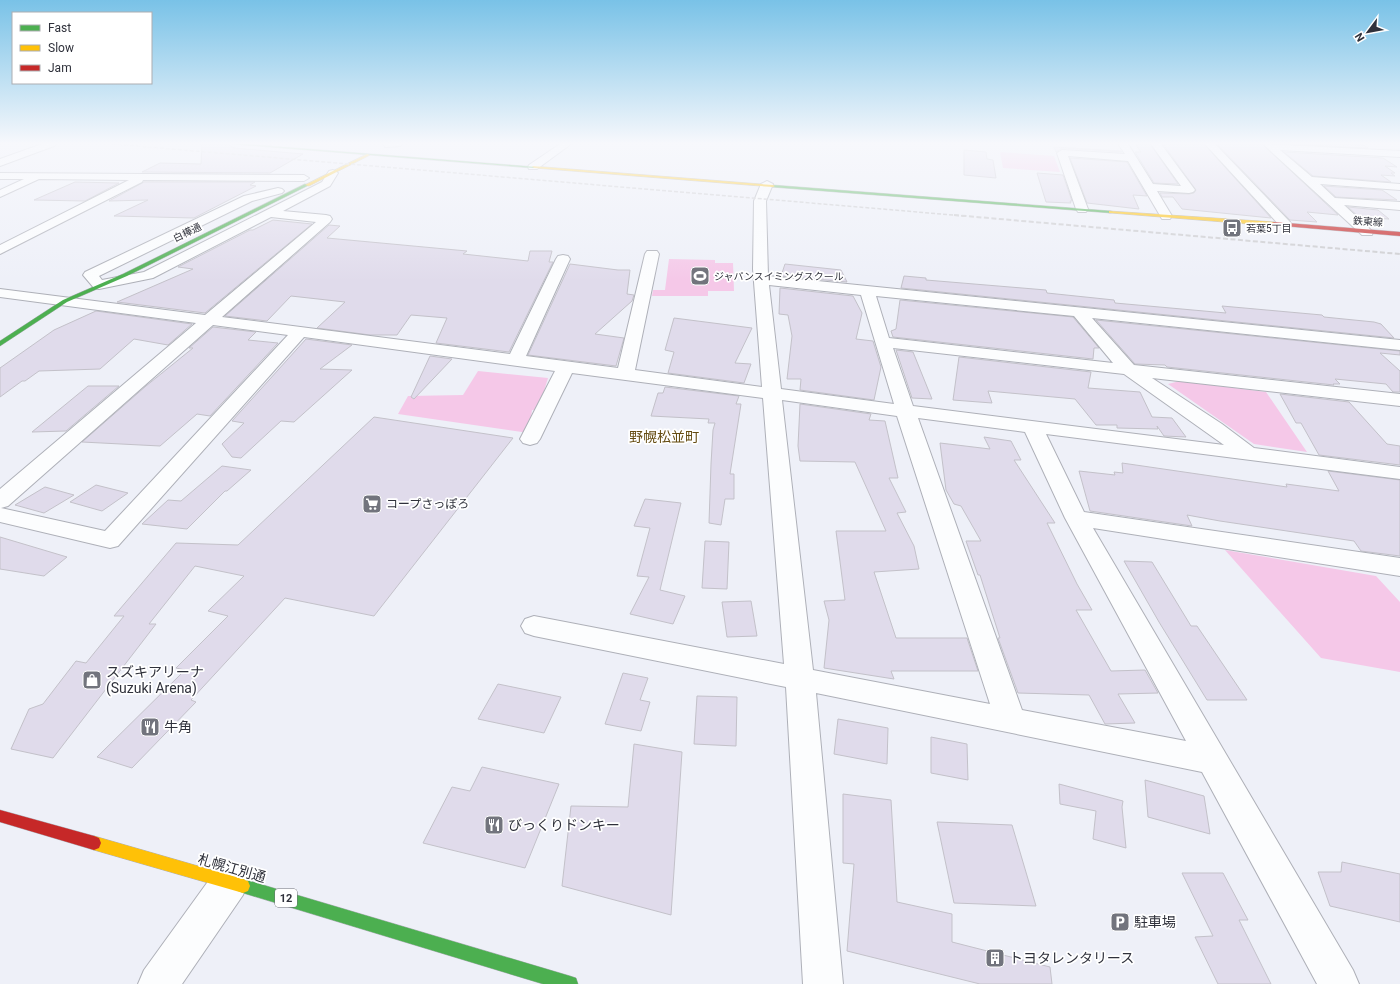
<svg xmlns="http://www.w3.org/2000/svg" width="1400" height="984" viewBox="0 0 1400 984" font-family="Roboto,'Noto Sans JP',sans-serif">
  <rect width="100%" height="100%" fill="#eef0f8"/>
  <path fill="#f5c8e8" d="M1000,152L1054,156L1060,172L1003,168Z
    M669,259L715,260V263H733L734,291H708V296H652L653,290H665Z
    M478,371L548,378L538,411L532,410L529,433L398,414L408,396L463,395Z
    M1180,381L1266,392L1307,452L1254,444L1168,384Z
    M1225,550L1376,576L1400,602V672L1321,658Z"/>
  <path fill="#e0dbeb" stroke="#c3c1c9" d="M202,144H228L234,148L303,154L270,173L142,172L160,163L201,164Z
    M1135,144H1150L1178,184L1154,183L1135,152H1141Z
    M1163,144H1204L1271,218L1182,209L1173,197H1162L1160,193L1189,194L1194,193L1196,190Z
    M1217,144H1262L1338,215L1307,212L1317,222L1290,220Z
    M1286,144H1338L1364,145L1368,148Z
    M1054,147L1121,151L1122,152L1062,148L1056,152Z
    M964,150L986,152L987,159L993,160L996,178L964,175Z
    M1284,152L1383,158L1397,167L1385,166L1395,173H1391L1395,176L1381,175L1391,182L1313,176Z
    M1070,158L1127,162L1147,196L1133,195L1139,209L1087,203Z
    M1037,173L1063,175L1072,201H1070L1071,203L1046,202Z
    M75,182L119,183L85,201L34,200Z
    M144,182H255L250,185L256,186L194,218L114,216L148,200L109,201Z
    M1324,186L1382,190L1397,200L1336,197Z
    M1348,207L1378,210L1389,219L1359,217Z
    M273,220L312,224L205,313L117,302L193,269L178,267L250,230H253Z
    M329,225L340,226L327,238L467,251L463,254L528,261L530,251H552L549,262H553L509,352L436,343L447,318L411,315L397,335H370L317,328L345,302L291,296L267,321L225,316Z
    M570,264L618,270H630L627,294L634,295L632,301L595,334L624,338L616,366L528,355Z
    M785,264L841,270L847,282L781,276Z
    M904,276L926,278V280L1046,290L1047,293L1114,300L1115,303L1226,313L1222,306L1322,315L1324,317L1374,322L1381,324L1394,338L901,288Z
    M780,288L853,296L862,313L856,339L873,341L881,367L874,400L800,390L801,379H787L792,336L788,315L779,314Z
    M900,300L1073,317L1099,348H1094L1093,359L893,337L891,331L896,329Z
    M96,311L192,324L168,345L134,339L100,369L39,371L25,381H22L0,397V368L54,330Z
    M674,318L752,328L735,363L751,364L744,383L668,373L674,352L665,350Z
    M1096,320L1400,351V355L1380,353L1400,371V392H1393L1386,384L1335,379L1340,384H1333L1334,385L1167,367L1165,365L1135,364Z
    M213,327L256,332L248,340L278,343L210,416L197,414L160,446L82,442L146,386L193,348H189Z
    M306,339L352,345L320,369L352,370L294,422L281,421L241,458L232,457L222,444L244,423L232,421Z
    M896,350L913,352L932,399L912,398Z
    M430,356L452,359L414,399L411,397Z
    M959,357L1091,372L1088,388L1140,392L1152,417L1172,418L1186,437L1164,436L1157,426L1158,429L1117,428V425H1096L1075,399L988,391L992,403L953,400Z
    M88,386H119L66,431L32,432Z
    M665,387L739,396L736,404H741L730,474H734V499H725L721,525L709,523L711,464L713,430L715,423H708L709,419L651,416L658,393H663Z
    M1280,394L1349,402L1387,444L1400,446V465L1319,455L1301,423H1296Z
    M800,404L871,414L869,420L885,421L898,478H889L906,512L897,513L914,546L919,569L874,572L896,638H967L978,671H891L894,679L824,668L829,620L824,601L845,600L836,531H886L855,462L800,461L798,446Z
    M374,417L513,438L374,616L285,598L191,700L196,702L132,768L97,757L185,670L176,668L228,616L208,611L244,576L195,566L149,624H156L53,758L11,749L29,709L43,704L76,661L86,663L124,616H114L176,543L238,545Z
    M984,437L1011,441L1021,460H1014L1055,523H1047L1077,584L1092,610H1076L1111,671L1145,670L1158,693L1118,694L1135,723L1105,724L1089,695L1018,693L998,638H1000L980,575H978L966,541H981L961,506L954,504L946,490L940,443L990,449Z
    M1122,463L1287,487L1286,484L1339,491L1328,471L1400,480V556L1361,551L1354,541L1220,521L1187,515L1192,526L1090,511L1079,471L1115,475L1114,472L1123,473Z
    M222,466L251,470L227,491H225L187,529L142,524L168,500L181,501Z
    M96,485L128,493L102,511L70,502Z
    M45,487L74,495L44,513L15,505Z
    M645,499L681,503L660,590L685,596L673,624L630,614L649,577L637,576L650,528L634,526Z
    M0,537L67,557L44,576L0,569Z
    M705,541L729,542L727,589L702,588Z
    M1124,561L1152,562L1191,626H1197L1247,700H1207L1159,622Z
    M751,601L757,636L727,637L722,602Z
    M623,673L648,678L640,700L650,702L641,731L605,724Z
    M498,684L561,697L544,733L478,719Z
    M697,696L737,697L736,746L694,744Z
    M838,719L888,728L887,764L834,754Z
    M931,737L967,744L968,780L931,773Z
    M634,744L682,752L671,915L562,886L571,806L628,807Z
    M482,767L559,784L525,868L423,843L452,787L470,791Z
    M1145,780L1204,796L1210,834L1148,817Z
    M1059,784L1123,801L1122,807L1126,848L1093,839L1096,811L1060,804Z
    M843,794L891,800L897,902L952,914V942L1050,967L1052,984H980L847,951L854,864L843,863Z
    M937,822L1012,825L1036,906L954,903Z
    M1342,862L1400,874V922L1330,906L1318,872H1341Z
    M1182,873H1223L1248,920H1239L1271,984H1218L1195,937L1213,936Z"/>
  <g fill="none" stroke-linecap="round" stroke-linejoin="round">
    <defs>
      <path id="street" d="M42,144H56L54,146L0,166V159Z
        M384,144H402L400,146L385,147Z
        M560,144H571L537,169H529L528,167L529,165Z
        M1120,144H1128L1153,184L1181,186L1151,144H1161L1195,190L1193,192L1189,193L1157,191L1172,216L1170,219H1162L1128,161L1068,156L1088,209L1086,212H1078L1076,209L1057,153L1062,150L1125,154L1119,145Z
        M1205,144H1215L1290,222L1292,225L1290,228H1282Z
        M1263,144L1400,151V157L1280,150L1312,177L1400,184V190L1320,184L1335,198L1400,202V210L1344,205L1373,232L1372,235H1362Z
        M333,170L338,173L330,186L283,211L326,215L330,216L332,219L330,222L222,317L510,354L556,259L558,256L563,255L568,256L570,259L526,356L618,368L645,254L647,251H657L659,254L635,370L762,387L753,269L754,201L761,184L767,181L773,184L766,201L768,276L1400,340V350L1092,318L1134,365L1400,394V406L1152,378L1222,424L1254,448L1400,467V479L1046,434L1084,512L1400,558V576L1093,528L1353,970L1359,984H1317L1202,772L816,693L843,984H803L786,687L534,636L525,633L521,626L525,619L534,616L784,664L763,398L572,373L540,439L537,443L530,445L523,443L520,439L555,371L304,337L118,546L110,548L0,522V489L196,323L0,297V289L205,315L316,222L271,217L153,278L99,289L94,288L83,275L85,272L244,196L278,188L282,189L284,191L282,193L252,201L99,276L102,280L144,272L322,182L329,171ZM769,285L861,295L894,404L781,389ZM876,296L1074,316L1113,363L889,338ZM213,325L288,335L105,531L1,508L8,506ZM893,348L1124,374L1224,445L913,406ZM782,400L897,416L990,704L813,670ZM918,418L1025,432L1065,518L1186,741L1022,710Z
        M0,173L304,175L309,178L304,181L143,180L142,182L0,254V245L129,180L39,179L0,197V190L24,179H0Z
        M230,864L243,869L248,882L243,895L182,984H138L144,970L217,869Z"/>
      <path id="fast" d="M232,144H245L536,167L534,168Z
        M305,184L309,185L127,276L67,302L0,346V341L63,300L123,274Z
        M773,185L1111,211L1113,212L1111,213L771,187Z
        M243,879L570,976L576,978L578,984H543L243,893L238,891L236,886L238,881Z"/>
      <path id="slow" d="M367,154L370,155L309,186L305,185Z
        M532,166L773,185L775,186L773,187L534,168Z
        M1109,211L1274,222L1277,224L1274,226L1111,213H1109Z
        M94,836L243,879L248,881L250,886L248,891L243,893L94,850L89,848L87,843L89,838Z"/>
      <path id="jam" d="M1274,222L1400,232V236L1272,225V223Z
        M0,810L94,836L99,838L101,843L99,848L94,850L0,822Z"/>
    </defs>
    <use href="#street" stroke="#aeb0b8" stroke-width="2"/>
    <use href="#fast" stroke="#aeb0b8" stroke-width="1"/>
    <use href="#slow" stroke="#aeb0b8" stroke-width="1"/>
    <use href="#jam" stroke="#aeb0b8" stroke-width="1"/>
    <use href="#street" fill="#fcfdfe" fill-rule="evenodd"/>
    <use href="#fast" fill="#4caf50" fill-rule="evenodd"/>
    <use href="#slow" fill="#ffc107" fill-rule="evenodd"/>
    <use href="#jam" fill="#c62828" fill-rule="evenodd"/>
    <path stroke="#cbcbce" stroke-width="1.5" stroke-dasharray="4 2" stroke-linecap="butt" d="M112,144L965,216"/>
    <path stroke="#cbcbce" stroke-width="2" stroke-dasharray="5 2.5" stroke-linecap="butt" d="M954,215L1400,254"/>
  </g>
  <linearGradient id="sky" x2="0" y2="1"><stop stop-color="#79c2e7"/><stop offset="0.51" stop-color="#f7f8fc"/><stop offset="1" stop-color="#f7f8fc" stop-opacity="0"/></linearGradient>
  <rect width="1400" height="281" fill="url(#sky)"/>
  <defs>
    <symbol id="bus-square" viewBox="-11 -11 22 22"><rect x="-9" y="-9" width="18" height="18" rx="4" fill="#72747d" stroke="#fff"/><path d="M-5-6H5V4H4V6H2V4H-2V6H-4V4H-5ZM-3.5-4V0h7V-4ZM-3.5 1.2v1.5H-2V1.2ZM2 1.2v1.5H3.5V1.2Z" fill="#fff"/></symbol>
    <symbol id="stadium-square" viewBox="-11 -11 22 22"><rect x="-9" y="-9" width="18" height="18" rx="4" fill="#72747d" stroke="#fff"/><path d="M0-5a6.5 5 0 1 0 0 10a6.5 5 0 1 0 0-10ZM-3.5-1.8h7v3.6h-7Z" fill="#fff"/></symbol>
    <symbol id="supermarket-square" viewBox="-11 -11 22 22"><rect x="-9" y="-9" width="18" height="18" rx="4" fill="#72747d" stroke="#fff"/><path d="M-6-5.5h2.5l.6 2H6L4.5 2H-2.5L-4.4-4H-6ZM-1.5 3.2a1.3 1.3 0 1 0 .1 0ZM3 3.2a1.3 1.3 0 1 0 .1 0Z" fill="#fff"/></symbol>
    <symbol id="shop-square" viewBox="-11 -11 22 22"><rect x="-9" y="-9" width="18" height="18" rx="4" fill="#72747d" stroke="#fff"/><path d="M-5-2.5h2.3a2.7 3.5 0 0 1 5.4 0H5L5.5 6h-11ZM-1.5-2.5h3a1.5 2.3 0 0 0-3 0Z" fill="#fff"/></symbol>
    <symbol id="restaurant-square" viewBox="-11 -11 22 22"><rect x="-9" y="-9" width="18" height="18" rx="4" fill="#72747d" stroke="#fff"/><path d="M-5-6h1v4h1v-4h1v4h1v-4h1v5L-1.5 .5V6h-2V.5L-5-1ZM5-6V6H3V1.5H1.5Q1.5-4 5-6Z" fill="#fff"/></symbol>
    <symbol id="parking-square" viewBox="-11 -11 22 22"><rect x="-9" y="-9" width="18" height="18" rx="4" fill="#72747d" stroke="#fff"/><path d="M-3.5-5.5H1a3.5 3.5 0 0 1 0 7H-1V5.5H-3.5ZM-1-3.4V-.6H.8a1.4 1.4 0 0 0 0-2.8Z" fill="#fff"/></symbol>
    <symbol id="building-square" viewBox="-11 -11 22 22"><rect x="-9" y="-9" width="18" height="18" rx="4" fill="#72747d" stroke="#fff"/><path d="M-4-6H4V6H1V3H-1V6H-4ZM-2.5-4.3h1.7v1.8h-1.7ZM.8-4.3h1.7v1.8H.8ZM-2.5-1h1.7V.8h-1.7ZM.8-1h1.7V.8H.8Z" fill="#fff"/></symbol>
  </defs>
  <g fill-rule="evenodd">
    <use href="#bus-square" x="1221" y="217" width="22" height="22"/>
    <use href="#stadium-square" x="689" y="265" width="22" height="22"/>
    <use href="#supermarket-square" x="361" y="493" width="22" height="22"/>
    <use href="#shop-square" x="81" y="669" width="22" height="22"/>
    <use href="#restaurant-square" x="139" y="716" width="22" height="22"/>
    <use href="#restaurant-square" x="483" y="814" width="22" height="22"/>
    <use href="#parking-square" x="1109" y="911" width="22" height="22"/>
    <use href="#building-square" x="984" y="947" width="22" height="22"/>
  </g>
  <g text-anchor="middle" stroke-width="3.5" stroke-linejoin="round" paint-order="stroke">
    <g font-size="10" fill="#2f313b" stroke="#fff">
      <text transform="translate(1368 221) rotate(4)" y="4">鉄東線</text>
      <text transform="translate(187 232) rotate(-26)" y="4">白樺通</text>
    </g>
    <g font-size="10" fill="#2f313b" stroke="#fff" text-anchor="start">
      <text x="1246" y="232">若葉5丁目</text>
      <text x="714" y="280">ジャパンスイミングスクール</text>
    </g>
    <rect fill="#fff" stroke="#6d6f76" stroke-width="1" x="275" y="889" width="22" height="18" rx="3"/>
    <g font-size="11" font-weight="bold" fill="#2f313b">
      <text x="286" y="902">12</text>
    </g>
    <g font-size="12" fill="#2f313b" stroke="#fff" text-anchor="start">
      <text x="386" y="508">コープさっぽろ</text>
    </g>
    <g font-size="14" fill="#654c12" stroke="#fff">
      <text x="664" y="442">野幌松並町</text>
    </g>
    <g font-size="14" fill="#2f313b" stroke="#fff" text-anchor="start">
      <text x="106" y="677">スズキアリーナ<tspan x="106" dy="16">(Suzuki Arena)</tspan></text>
      <text x="164" y="732">牛角</text>
      <text x="508" y="830">びっくりドンキー</text>
      <text x="1134" y="927">駐車場</text>
      <text x="1009" y="963">トヨタレンタリース</text>
    </g>
    <g font-size="14" fill="#2f313b" stroke="#fff">
      <text transform="translate(232 868) rotate(16)" y="5">札幌江別通</text>
    </g>
  </g>
  <rect x="12" y="12" width="140" height="72" fill="#ffffff" stroke="#acadb1"/>
  <rect x="20" y="25" width="20" height="6" fill="#4caf50" stroke="#acadb1"/>
  <text x="48" y="32" font-size="12" fill="#2f313b">Fast</text>
  <rect x="20" y="45" width="20" height="6" fill="#ffc107" stroke="#acadb1"/>
  <text x="48" y="52" font-size="12" fill="#2f313b">Slow</text>
  <rect x="20" y="65" width="20" height="6" fill="#c62828" stroke="#acadb1"/>
  <text x="48" y="72" font-size="12" fill="#2f313b">Jam</text>
  <g transform="translate(1368 32) rotate(238)" stroke="#ffffff" stroke-width="3" paint-order="stroke">
  <path d="M0-3L7 15L0 10L-7 15Z" fill="#2f313b"/>
  <text y="-6" font-size="11" font-weight="bold" text-anchor="middle" fill="#2f313b">N</text>
  </g>
</svg>
